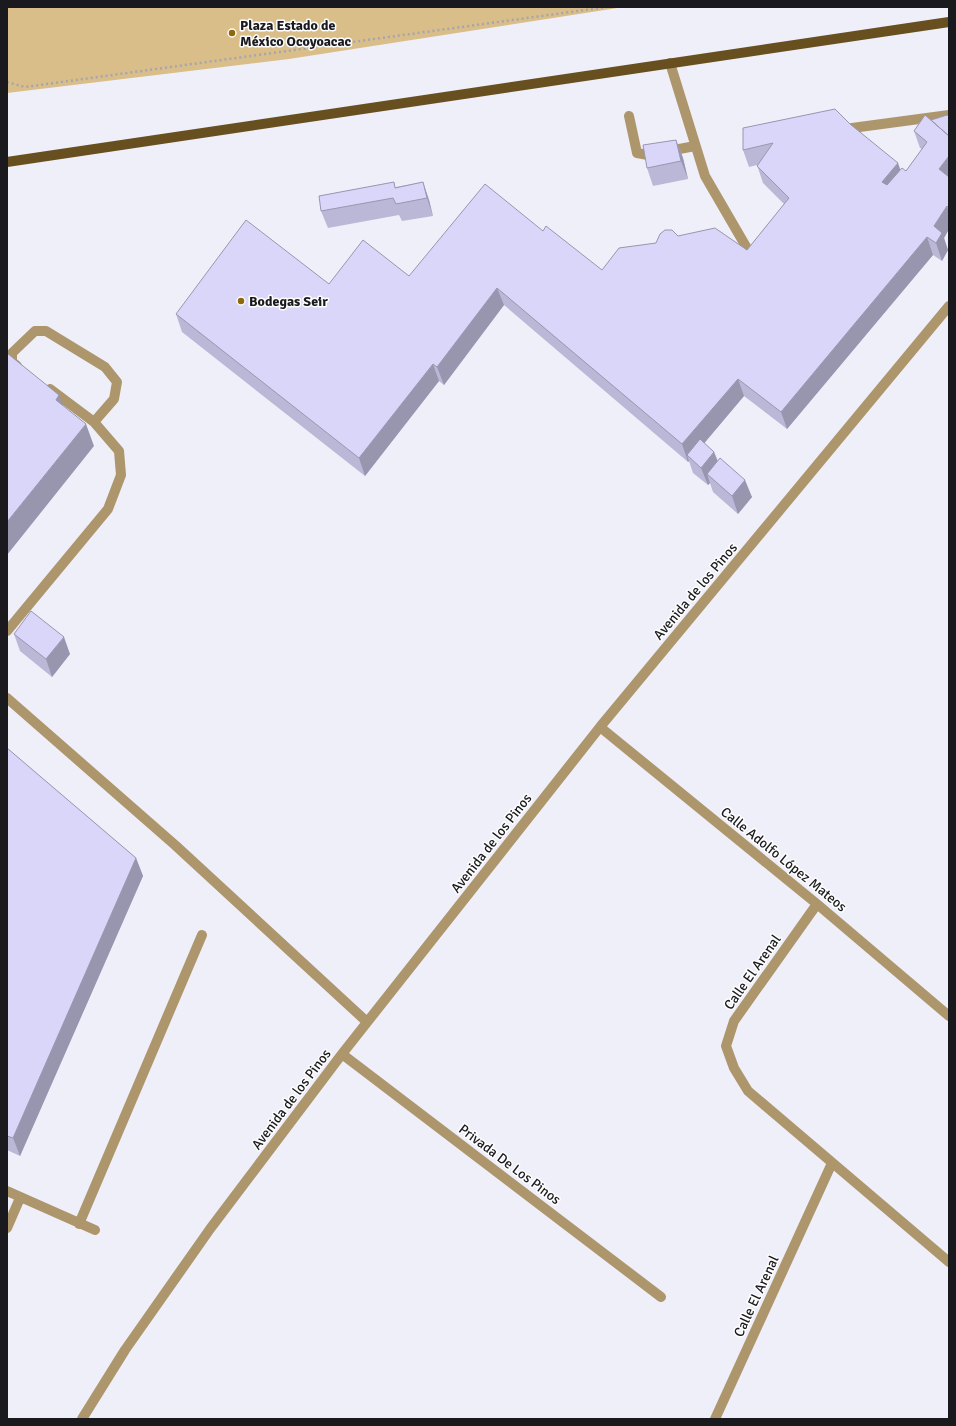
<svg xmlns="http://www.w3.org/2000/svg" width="956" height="1426" viewBox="0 0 956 1426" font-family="Signika,sans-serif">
  <rect width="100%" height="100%" fill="#efeffa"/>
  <path fill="#dabe8a" d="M7,7H624L289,59L7,93Z"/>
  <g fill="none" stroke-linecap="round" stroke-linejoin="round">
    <path stroke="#a5a5ae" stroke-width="2.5" stroke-dasharray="2 3" stroke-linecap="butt" d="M7,82L25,87L607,7"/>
    <path stroke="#ad966c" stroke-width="10" d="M670,63L705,176L748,250
      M629,116L637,153L648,155L695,146
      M852,128L949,115
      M17,366L12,362V353L35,331H46L105,367L117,382L114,399L94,422
      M7,631L108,509L121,475L119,451L94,422L50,389
      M7,698L175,845L367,1022
      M600,727L817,904L949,1016
      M817,904L734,1021L726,1046L734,1068L748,1091L949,1262
      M342,1054L661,1297
      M7,1191L95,1230
      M79,1224L202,935
      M7,1228L20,1198
      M82,1419L125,1350L210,1229L342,1054L600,727L949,306
      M715,1419L832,1163"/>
    <path stroke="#674f1f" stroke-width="10" d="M7,162L949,22"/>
  </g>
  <path fill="#bbb8d7" d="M949,116V229L944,238L948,250L942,261L933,255L787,429L744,396L704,443L714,452L718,461L752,497L738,514L713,492L710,483L708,485L693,473L689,461L688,462L504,305L444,385L439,381L365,476L182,332L176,314L329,284L409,276L543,231L602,270L656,243L678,236L747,250L784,204L763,183L757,165L749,167L743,150L850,124L900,170L906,171L922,149L920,148L914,131L919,124L918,123L931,120Z
    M676,140L683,158L688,179L653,186L647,168Z
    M423,182L429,200L433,216L402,221L399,215L328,228L321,211L396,187Z
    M14,634L70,654L52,677L20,651Z
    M7,748L136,858L143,876L20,1156L7,1150Z"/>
  <path fill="#9896af" d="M676,140L683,158L688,179L681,161Z
    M949,156V181L939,169Z
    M898,163L904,180L889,199L882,182Z
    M423,182L429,200L433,216L427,198Z
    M947,206L949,212V229L944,238L948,250L942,261L936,243L934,226Z
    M927,237L933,255L787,429L781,412Z
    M497,288L504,305L444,385L437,367Z
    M433,364L439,381L365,476L359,458Z
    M738,379L744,396L691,459L687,455L689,461L688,462L682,444Z
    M59,395L68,418L56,400Z
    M86,424L94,446L7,555V522Z
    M714,452L721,470L707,474L710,483L708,485L701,468Z
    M745,480L752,497L738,514L732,496Z
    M64,637L70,654L52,677L46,659Z
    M136,858L143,876L20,1156L13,1138Z"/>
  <path fill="#d9d6fa" stroke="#9896af" d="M835,109L850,124L898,163L882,182L887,185L902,168L906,171L927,142L914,131L925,115L949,136V156L939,169L949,177V208L947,206L934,226L942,233L936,243L927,237L781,412L738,379L682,444L497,288L437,367L433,364L359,458L176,314L246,220L329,284L363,240L409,276L485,184L543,231L546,226L602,270L619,248L656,243L660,234L665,230H672L678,236L715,228L747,250L789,198L757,166L773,143L743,150V128Z
    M947,115L949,116V136L931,120Z
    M676,140L681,161L647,168L643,145Z
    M394,182L395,188L423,182L427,198L396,204L393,198L321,211L319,196Z
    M7,353L59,395L56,400L86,424L7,522Z
    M700,439L714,452L701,468L687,455Z
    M720,458L745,480L732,496L707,474Z
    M31,611L64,637L46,659L14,634Z
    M7,748L136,858L13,1138L7,1136Z"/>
  <g fill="#8e680c" stroke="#fdfdfd" stroke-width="1.5">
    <circle cx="232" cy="33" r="4"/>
    <circle cx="241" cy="301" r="4"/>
  </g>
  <g text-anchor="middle" stroke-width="3" stroke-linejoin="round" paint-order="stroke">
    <g font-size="14" font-weight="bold" fill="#1a1a1e" stroke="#fdfdfd" text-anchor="start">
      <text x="240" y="30">Plaza Estado de<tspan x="240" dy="16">México Ocoyoacac</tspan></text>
      <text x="249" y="306">Bodegas Seir</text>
    </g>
    <g font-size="14" fill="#1a1a1e" stroke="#fdfdfd">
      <text transform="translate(695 591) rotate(-50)" y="5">Avenida de los Pinos</text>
      <text transform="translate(491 843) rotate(-52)" y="5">Avenida de los Pinos</text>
      <text transform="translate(784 859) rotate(39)" y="5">Calle Adolfo López Mateos</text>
      <text transform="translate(752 972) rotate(-55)" y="5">Calle El Arenal</text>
      <text transform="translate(291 1099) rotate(-53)" y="5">Avenida de los Pinos</text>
      <text transform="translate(510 1164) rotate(37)" y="5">Privada De Los Pinos</text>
      <text transform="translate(756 1296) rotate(-65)" y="5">Calle El Arenal</text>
    </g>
  </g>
  <rect width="956" height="1426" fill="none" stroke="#1a1a1e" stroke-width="16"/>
</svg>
